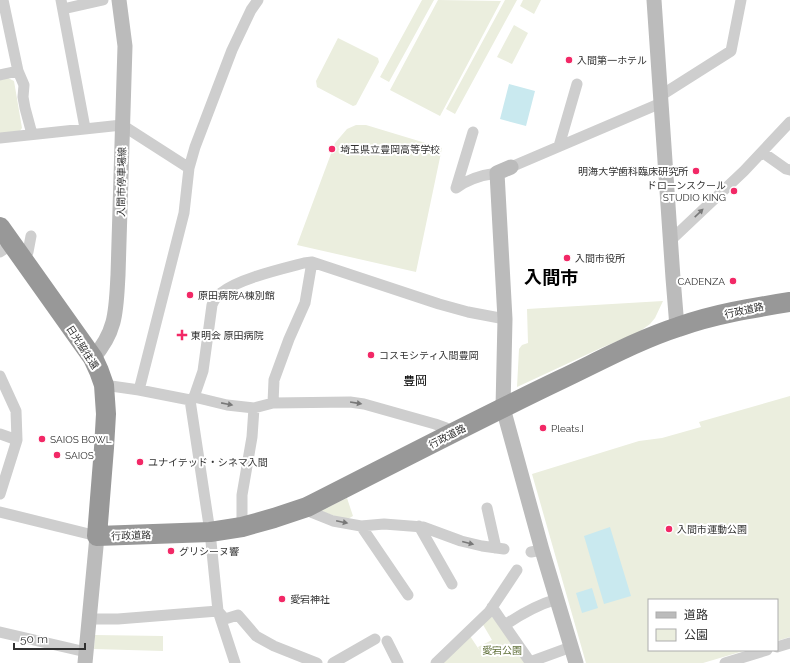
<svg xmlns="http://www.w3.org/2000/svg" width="790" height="663" viewBox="0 0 790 663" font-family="Raleway,'Noto Sans JP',sans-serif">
  <rect width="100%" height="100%" fill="#fff"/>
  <path fill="#ebeede" d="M422,0H434L389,82L380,77Z
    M438,0L501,1L440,116L390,90Z
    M505,0H517L455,114L446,109Z
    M523,0H541L534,14L520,6Z
    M514,25L528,33L512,64L497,57Z
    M338,38L378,58L379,62L356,105L353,106L317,87L316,81Z
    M8,78L14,81L22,128L19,132L0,134V80Z
    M356,125H366L442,148L416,272L297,245L335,143L347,129Z
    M663,301L655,318L650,324L639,332L601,348L517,387L519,349L522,345L528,343L527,309Z
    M790,396V637L777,641V600H649V650H747L703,663H586L532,474L639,441L662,438L701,427L699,422Z
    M347,498L353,516L346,520L321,511Z
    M491,615L528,663H440L470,636L480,651L478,647L492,640L482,623Z
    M95,635L163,636V651L94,649Z"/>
  <path fill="#c9e9ef" d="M509,84L535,91L526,126L500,119Z
    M610,527L631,596L604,604L584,536Z
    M592,588L598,608L582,613L576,593Z"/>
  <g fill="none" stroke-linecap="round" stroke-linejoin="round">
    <path stroke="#cecece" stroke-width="11" d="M3,0L18,71L24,85L23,97L25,108L32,134
      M61,0L85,128
      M63,9L103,0
      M0,75L18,71
      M660,96L731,51L741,0
      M0,138L122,125L189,168
      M559,146L577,84
      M762,152L786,169L790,170
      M511,167L661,103
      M456,188L473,132
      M456,188C468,179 482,175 497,173
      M671,240L744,171L790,122
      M0,252L12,244
      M28,252L31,236
      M0,376L16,411L17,440L0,494
      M104,385L139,390L190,400L194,397L227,405L254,408L273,403L350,402L364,404L435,424L446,428L450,435
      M139,390L184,213L189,168L195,147L232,50L251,10L258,0
      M194,397L203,371L212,305C214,300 216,296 221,293C238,279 281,269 304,263L312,262L439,304L468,312L505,319
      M190,400L210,532L218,611L235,663
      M273,403L274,380L289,339L305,303L312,262
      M0,434L17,440
      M307,507L313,513L333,521L361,526L384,524L423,527L461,541L482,546L504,549
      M487,508L496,548
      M0,512L97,536
      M361,526L408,595
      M419,526L452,584
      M242,527V495L252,437L254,408
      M531,552L542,550
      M492,607L530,662L571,647
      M218,611L225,619L238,615L256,636L274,646L317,663
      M88,619H118L218,611
      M505,625C521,614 537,605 557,599
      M0,632L86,652
      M387,641L398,663
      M777,647L790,643
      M333,663L375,639
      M436,663L489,612L517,570
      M725,663L767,650"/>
    <path stroke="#bbb" stroke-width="15" d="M654,0L673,278L677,327
      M511,167L497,173L505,319L503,408L542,550L576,663
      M93,358C117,331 116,309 118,275L125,46L119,0
      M85,663L97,536"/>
    <path stroke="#989898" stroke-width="20" d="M0,227L93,358L99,371L104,385L106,414L104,448L97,536L210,532L242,527L274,518L307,507C392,464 476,420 562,379C600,361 638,340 678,327C714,314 752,308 790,302"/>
  </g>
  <defs><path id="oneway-solid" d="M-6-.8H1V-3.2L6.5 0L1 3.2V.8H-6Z"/></defs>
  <g fill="#787878">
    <use href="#oneway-solid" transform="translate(699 213) rotate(-44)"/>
    <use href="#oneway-solid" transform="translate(356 403) rotate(9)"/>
    <use href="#oneway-solid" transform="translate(227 404) rotate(11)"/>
    <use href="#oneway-solid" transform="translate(342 522) rotate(12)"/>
    <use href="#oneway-solid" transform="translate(468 543) rotate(14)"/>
  </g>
  <g fill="#f22866" stroke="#fff" stroke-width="1.5">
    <circle cx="569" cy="60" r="4"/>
    <circle cx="332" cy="149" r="4"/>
    <circle cx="696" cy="171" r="4"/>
    <circle cx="734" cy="191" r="4"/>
    <circle cx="567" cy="258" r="4"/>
    <circle cx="733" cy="281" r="4"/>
    <circle cx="190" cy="295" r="4"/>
    <path d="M180 329h4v4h4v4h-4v4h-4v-4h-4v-4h4z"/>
    <circle cx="371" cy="355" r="4"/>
    <circle cx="543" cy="428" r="4"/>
    <circle cx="42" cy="439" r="4"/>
    <circle cx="57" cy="455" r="4"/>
    <circle cx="140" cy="462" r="4"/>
    <circle cx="669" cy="529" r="4"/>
    <circle cx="171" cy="551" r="4"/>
    <circle cx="282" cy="599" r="4"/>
  </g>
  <g text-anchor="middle" stroke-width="4" stroke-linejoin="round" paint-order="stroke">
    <g font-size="10" fill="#313131" stroke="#fff" text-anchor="start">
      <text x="577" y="64">入間第一ホテル</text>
      <text x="340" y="153">埼玉県立豊岡高等学校</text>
      <text x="688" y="175" text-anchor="end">明海大学歯科臨床研究所</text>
      <text x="726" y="189" text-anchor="end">ドローンスクール<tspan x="726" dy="12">STUDIO KING</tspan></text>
      <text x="575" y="262">入間市役所</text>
      <text x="725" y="285" text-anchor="end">CADENZA</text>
      <text x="198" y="299">原田病院A棟別館</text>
      <text x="191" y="339">東明会 原田病院</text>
      <text x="379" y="359">コスモシティ入間豊岡</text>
      <text x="551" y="432">Pleats.I</text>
      <text x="50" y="443">SAIOS BOWL</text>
      <text x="65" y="459">SAIOS</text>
      <text x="148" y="466">ユナイテッド・シネマ入間</text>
      <text x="677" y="533">入間市運動公園</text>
      <text x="179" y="555">グリシーヌ響</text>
      <text x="290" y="603">愛宕神社</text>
    </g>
    <g font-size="10" fill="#313131" stroke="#fff">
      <text transform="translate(121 182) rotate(-89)" y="4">入間市停車場線</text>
      <text transform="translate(744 310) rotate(-12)" y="4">行政道路</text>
      <text transform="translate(83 347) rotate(57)" y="4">日光脇往還</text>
      <text transform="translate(447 436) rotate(-27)" y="4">行政道路</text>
      <text transform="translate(131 535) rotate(-2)" y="4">行政道路</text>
    </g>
    <g font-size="10" fill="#60703a" stroke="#fff">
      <text x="502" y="654">愛宕公園</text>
    </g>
    <g font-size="12" fill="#000" stroke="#fff">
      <text x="415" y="385">豊岡</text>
    </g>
    <g font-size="18" font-weight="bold" fill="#000" stroke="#fff">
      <text x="551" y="284">入間市</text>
    </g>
  </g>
  <rect x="648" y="599" width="130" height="52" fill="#ffffff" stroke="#adadad"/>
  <rect x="656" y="612" width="20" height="6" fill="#bbbbbb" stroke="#adadad"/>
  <text x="684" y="619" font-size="12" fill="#313131">道路</text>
  <rect x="656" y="629" width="20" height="12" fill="#ebeede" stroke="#adadad"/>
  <text x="684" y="639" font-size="12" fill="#313131">公園</text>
  <path d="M14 643v6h71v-6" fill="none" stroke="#313131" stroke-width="2"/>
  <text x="20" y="643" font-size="12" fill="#313131" stroke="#ffffff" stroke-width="3" paint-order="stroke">50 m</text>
</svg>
